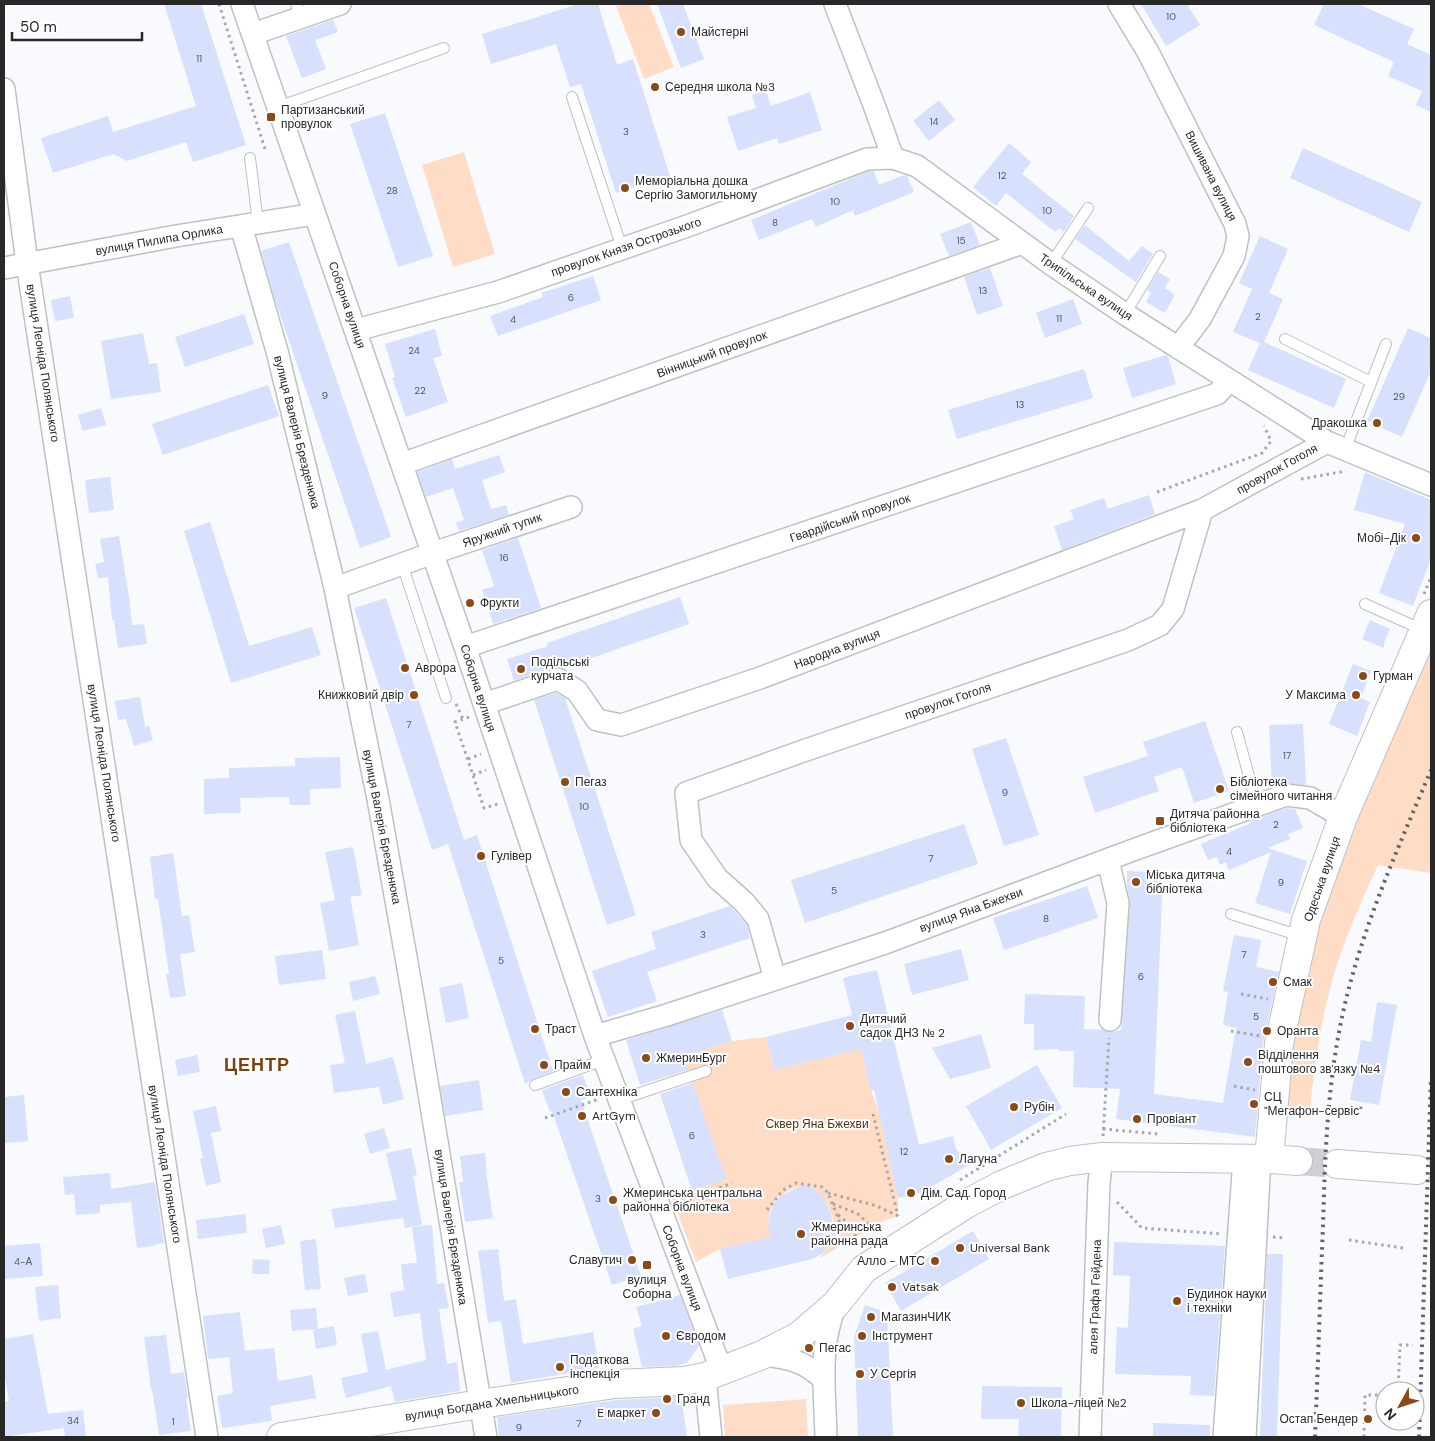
<svg xmlns="http://www.w3.org/2000/svg" width="1435" height="1441" viewBox="0 0 1435 1441" font-family="'DM Sans',sans-serif">
  <rect width="100%" height="100%" fill="#f9fafd"/>
  <path fill="#ffdcc5" d="M623,4H649L674,67L644,79L616,6Z
    M464,152L495,254L453,267L422,165Z
    M1431,614V873L1378,865C1362,900 1345,937 1334,975C1321,1018 1315,1062 1310,1107L1272,1123L1289,991Z
    M766,1037L774,1070L861,1049L871,1091L879,1111L898,1198V1216L883,1221L820,1258C823,1252 830,1246 833,1239C835,1232 834,1223 832,1216C826,1196 810,1177 788,1191C783,1194 777,1198 774,1203C768,1213 768,1226 770,1237L720,1249L696,1262L672,1198L725,1179L683,1057L732,1041Z
    M806,1399L808,1437H725L723,1405Z"/>
  <path fill="#d7e1fd" d="M164,4H201L246,145L193,162L186,142L127,161L113,154L53,173L41,138L108,116L113,132L196,106Z
    M579,4H598L617,65L633,59L670,176L616,193L581,84L570,87L556,44L491,64L482,34Z
    M657,4H683L704,59L681,68Z
    M1141,4H1187L1200,25L1166,46Z
    M1324,4H1358L1414,29L1407,44L1431,55V112L1416,105L1422,91L1388,76L1394,62L1314,25Z
    M333,20L338,32L315,40L326,69L302,78L286,36Z
    M766,90L771,106L810,92L822,130L779,144L777,138L738,151L727,117L756,108L752,95Z
    M939,100L955,120L929,141L913,121Z
    M385,113L433,256L398,267L350,124Z
    M1009,143L1031,162L1022,174L1074,216L1064,232L1059,228L1055,232L1006,193L996,206L973,187Z
    M1303,148L1422,202L1409,232L1290,178Z
    M869,171H874L879,185L904,175L907,176L914,192L855,216L853,210L816,227L812,219L759,240L751,220Z
    M971,222L980,245L949,256L940,234Z
    M1085,225L1129,261L1142,246L1153,254L1136,282L1075,239Z
    M1260,236L1288,249L1269,293L1283,299L1264,342L1346,379L1334,408L1248,370L1260,343L1233,332L1252,289L1239,283Z
    M289,242L391,537L360,548L275,300L261,251Z
    M990,268L1003,306L977,315L964,277Z
    M1158,272L1170,279L1165,288L1175,295L1165,313L1146,302L1151,293L1147,290Z
    M593,276L601,300L498,336L490,316L543,297L541,293Z
    M70,296L74,318L55,321L51,300Z
    M1073,299L1082,324L1045,338L1036,313Z
    M244,314L254,344L185,367L175,337Z
    M1408,328L1431,338V371L1402,437L1367,421Z
    M435,329L442,356L433,358L448,402L406,417L392,378L395,377L385,344Z
    M143,333L149,364L157,363L161,392L111,399L101,341Z
    M1166,355L1168,356L1176,384L1132,398L1123,368Z
    M1084,369L1093,398L957,439L948,410Z
    M268,385L279,416L163,455L152,424Z
    M101,408L106,425L83,431L78,415Z
    M499,455L505,472L482,480L491,509L506,505L509,515L459,531L456,523L464,520L453,488L426,497L417,472L452,459L455,469Z
    M1365,472L1431,500V558L1413,606L1379,593L1405,524L1354,510Z
    M110,477L114,510L89,513L85,480Z
    M1149,495L1155,514L1062,550L1054,526L1074,519L1070,510L1104,498L1108,509Z
    M210,522L249,646L312,627L321,655L231,683L184,531Z
    M119,536L129,597L132,625L144,624L147,644L118,648L114,620H112L108,577L98,578L95,564L104,562L100,539Z
    M518,538L541,608L493,624L482,590L494,586L482,550Z
    M680,597L689,624L563,668L554,667L514,681L507,659L548,646L547,643Z
    M386,598L464,840L477,835L553,1071L533,1079L525,1084L448,844L432,850L354,608Z
    M1370,620L1390,629L1384,643V648L1362,639Z
    M1353,664L1371,671L1361,698L1370,702L1357,736L1329,724Z
    M556,693L565,698L636,915L607,925L534,700Z
    M140,697L145,727L149,726L153,740L134,746L126,719L118,720L115,701Z
    M1205,721L1229,791L1194,803L1182,767L1154,777L1159,791L1095,813L1083,777L1148,756L1143,742Z
    M1303,724L1306,785L1287,783L1272,786L1269,725Z
    M1006,738L1039,835L1004,846L972,749Z
    M340,757L341,788L310,789V805H290L289,797L240,798L241,813L204,814V779L229,778V768L295,766V758Z
    M1287,808L1295,809L1303,828L1288,834L1290,839L1268,848L1307,861L1290,914L1255,903L1271,852L1229,870L1226,862L1220,865L1217,857L1208,860L1201,844L1251,823L1250,821Z
    M964,824L978,864L805,923L791,880Z
    M353,847L362,895L350,897L359,945L329,951L320,903L335,900L325,852Z
    M173,853L182,916L189,915L195,952L180,954L186,996L170,998L166,974H169L158,899H155L150,857Z
    M1127,871L1163,873L1154,1094L1223,1103L1236,1028L1223,1025L1228,992L1223,991L1234,935L1261,940L1256,967L1279,972L1263,1043L1255,1137L1116,1119L1120,1089L1073,1087L1074,1051H1059L1058,1049L1034,1050V1024H1024L1025,994L1085,996L1084,1029L1102,1030L1110,1032L1121,1030L1130,904L1127,885Z
    M1087,886L1098,918L1004,950L993,918Z
    M730,906L747,925L750,938L647,972L657,1001L608,1017L592,971L656,949L651,932Z
    M961,949L969,980L912,995L904,964Z
    M322,950L326,979L279,985L275,956Z
    M877,970L919,1145L953,1136L956,1149L971,1164L929,1188L930,1191L898,1198L874,1090L871,1091L861,1049L774,1070L766,1037L852,1015L843,978Z
    M375,976L380,994L353,1001L349,982Z
    M462,983L469,1018L446,1023L439,988Z
    M1377,1002L1397,1005L1379,1105L1350,1100L1361,1040L1371,1042Z
    M722,1010L732,1041L684,1057L688,1070L640,1085L626,1040Z
    M355,1011L366,1064L393,1057L404,1099L383,1105L379,1087L334,1093L330,1065L345,1063L335,1015Z
    M981,1034L991,1068L950,1079L932,1048Z
    M197,1055L200,1072L178,1076L175,1060Z
    M1037,1065L1062,1108L991,1150L966,1106Z
    M583,1075L591,1097L581,1100L641,1276L612,1285L552,1111L550,1112L542,1090Z
    M479,1080L483,1110L445,1116L440,1086Z
    M693,1083L726,1179L692,1191L660,1094Z
    M24,1095L28,1141L4,1143V1097Z
    M216,1106L221,1131L211,1133L221,1182L206,1186L200,1159L203,1158L193,1111Z
    M384,1128L390,1148L370,1154L364,1134Z
    M411,1148L417,1175L413,1176L422,1225L405,1228L403,1218L335,1228L331,1209L397,1200L386,1153Z
    M485,1153L487,1171L486,1172L493,1218L465,1222L459,1182H463L460,1156Z
    M110,1173L111,1189L155,1182L164,1243L154,1245V1246L137,1248L131,1202L100,1205V1213L76,1215L74,1194L65,1195L63,1177Z
    M801,1186H810L823,1196L831,1214L834,1231L833,1240L822,1254L812,1259L728,1279L720,1249L770,1237L768,1226L770,1214L774,1203L782,1195Z
    M245,1214L247,1233L198,1239L196,1220Z
    M281,1225L285,1244L266,1248L262,1229Z
    M432,1225L437,1284L444,1283L449,1308L439,1309L447,1364L457,1362L460,1391L395,1402L391,1386L346,1398L341,1378L368,1372L361,1334L378,1331L386,1370L426,1360L420,1313L394,1317L390,1293L404,1290L401,1264L417,1263L412,1227Z
    M973,1231L989,1259L901,1311L885,1283Z
    M316,1239L321,1289L305,1290L300,1241Z
    M1114,1242L1225,1246L1214,1396L1190,1395L1191,1376L1115,1374L1117,1327L1128,1328L1130,1276L1113,1275Z
    M40,1243L43,1276L4,1279V1246Z
    M498,1249L504,1301L516,1299L523,1344L593,1332L599,1368L511,1383L501,1321L488,1323L478,1251Z
    M1267,1254H1283L1277,1437H1260Z
    M253,1259L270,1260L269,1274H252Z
    M365,1274L368,1292L348,1296L344,1278Z
    M58,1285L61,1318L39,1321L35,1287Z
    M680,1295L699,1346L687,1363L675,1366L642,1367L633,1329L642,1326L636,1307Z
    M865,1305L887,1313L893,1437H858L854,1337Z
    M316,1308L318,1329L292,1331L290,1310Z
    M240,1312L245,1351L274,1348L278,1381L312,1375L316,1398L270,1406L272,1421L222,1428L217,1396L233,1393L229,1357L208,1359L203,1316Z
    M334,1326L337,1345L316,1349L313,1330Z
    M33,1334L48,1414L83,1410L86,1437H65L64,1428L4,1437V1402L9,1401L4,1372V1339Z
    M166,1335L171,1374L184,1372L188,1398H186L191,1431L159,1435L152,1389L151,1390L144,1337Z
    M982,1386L1062,1387L1061,1437H1018L1019,1419H981Z
    M677,1397L682,1402L687,1437H499L497,1417L616,1400Z
    M1153,1423L1210,1425V1437H1153Z"/>
  <g fill="none" stroke-linecap="round" stroke-linejoin="round">
    <path stroke="#cfd0d3" stroke-width="28" stroke-dasharray="28 14" stroke-linecap="butt" d="M1298,1161L1337,1164"/>
    <defs>
      <path id="lane" d="M296,4L301,18
        M572,97L622,248
        M278,107L444,48
        M250,158L258,223
        M1051,264L1088,208
        M1125,314L1160,256
        M1285,339L1371,382
        M1345,450L1386,344
        M402,564L446,698
        M1365,604L1423,630
        M1237,732L1257,806
        M1231,914L1301,936
        M535,1085L603,1060
        M619,1100L706,1071"/>
      <path id="street" d="M242,4L465,647L595,1036L721,1369
        M835,4L874,105L893,158
        M1119,4L1148,52L1235,224L1238,236L1234,256L1200,319L1178,348
        M253,34L340,4
        M4,89L27,263L207,1437
        M241,226L277,351L335,588L378,799L412,991L486,1437
        M4,268L176,236L315,214
        M356,330L498,292L690,225L867,159L893,158L917,166L1051,264L1125,314L1327,442L1431,485
        M402,464L1022,243
        M335,588L433,553L571,507
        M465,647L1217,394L1229,381
        M484,704L558,679L577,691L597,720L621,725L760,678L1202,510L1327,442
        M1108,860L1118,903L1110,1020
        M775,979L758,919L744,902L717,878L691,840L686,793L806,750L1128,640L1160,625L1173,609L1202,510
        M595,1036L667,1015L885,943L1133,850L1286,795L1310,798L1343,817
        M762,1355C788,1358 804,1360 824,1380
        M705,1377L711,1437
        M826,1437C825,1389 818,1349 836,1304
        M1090,1437L1099,1183L1102,1157
        M1224,1437L1244,1159
        M1245,1437L1260,1159"/>
      <path id="secondary" d="M1269,1159L1279,1044L1306,920L1343,817L1431,614
        M1337,1164L1417,1170
        M281,1437L480,1404L615,1384L684,1381L705,1377L762,1355L799,1336L836,1304L864,1269L966,1204L1002,1185L1046,1167L1070,1161L1102,1157L1269,1159L1298,1161"/>
    </defs>
    <use href="#lane" stroke="#bec0c2" stroke-width="12"/>
    <use href="#street" stroke="#bec0c2" stroke-width="24"/>
    <use href="#secondary" stroke="#bec0c2" stroke-width="30"/>
    <path stroke="#a6a7a9" stroke-width="3" stroke-dasharray="2.5 4" stroke-linecap="butt" d="M219,4L266,152
      M1301,479L1346,471
      M1157,492L1262,453L1271,441L1264,426
      M1424,594L1431,577
      M456,704L463,719
      M469,717L455,722L484,808L498,804
      M468,759L481,754
      M473,775L486,770
      M1241,994L1268,999
      M1231,1031L1260,1036
      M1234,1086L1255,1090
      M873,1114L898,1216
      M545,1118L599,1099
      M1103,1129L1158,1134
      M1103,1136L1109,1038
      M960,1180L1066,1114
      M828,1193L877,1206L898,1216
      M1117,1202L1142,1228L1222,1234
      M677,1204L732,1183
      M833,1204L858,1214L872,1227
      M767,1210L783,1190L796,1183L822,1187L828,1193L839,1220V1247
      M838,1215L848,1223L856,1237
      M1273,1237L1285,1238
      M1349,1240L1403,1248
      M1398,1391L1400,1345H1413
      M1364,1437L1365,1395H1385"/>
    <use href="#lane" stroke="#fff" stroke-width="10"/>
    <use href="#street" stroke="#fff" stroke-width="21"/>
    <use href="#secondary" stroke="#fff" stroke-width="28"/>
    <path stroke="#626364" stroke-width="4" stroke-dasharray="2.5 5" stroke-linecap="butt" d="M1315,1437C1318,1367 1320,1296 1323,1226C1325,1157 1327,1090 1341,1022C1359,934 1396,853 1431,770
      M1419,1437L1431,1077"/>
  </g>
  <g fill="#8b4a15" stroke="#fff" stroke-width="2">
    <circle cx="681" cy="32" r="5"/>
    <circle cx="655" cy="87" r="5"/>
    <rect x="266" y="112" width="10" height="10" rx="2.5"/>
    <circle cx="625" cy="188" r="5"/>
    <circle cx="1377" cy="423" r="5"/>
    <circle cx="1416" cy="538" r="5"/>
    <circle cx="470" cy="603" r="5"/>
    <circle cx="405" cy="668" r="5"/>
    <circle cx="521" cy="669" r="5"/>
    <circle cx="1363" cy="676" r="5"/>
    <circle cx="414" cy="695" r="5"/>
    <circle cx="1356" cy="695" r="5"/>
    <circle cx="565" cy="782" r="5"/>
    <circle cx="1220" cy="789" r="5"/>
    <rect x="1155" y="816" width="10" height="10" rx="2.5"/>
    <circle cx="481" cy="856" r="5"/>
    <circle cx="1136" cy="882" r="5"/>
    <circle cx="1273" cy="982" r="5"/>
    <circle cx="850" cy="1026" r="5"/>
    <circle cx="535" cy="1029" r="5"/>
    <circle cx="1267" cy="1031" r="5"/>
    <circle cx="646" cy="1058" r="5"/>
    <circle cx="1248" cy="1062" r="5"/>
    <circle cx="544" cy="1065" r="5"/>
    <circle cx="566" cy="1092" r="5"/>
    <circle cx="1254" cy="1104" r="5"/>
    <circle cx="1014" cy="1107" r="5"/>
    <circle cx="582" cy="1116" r="5"/>
    <circle cx="1137" cy="1119" r="5"/>
    <circle cx="949" cy="1159" r="5"/>
    <circle cx="911" cy="1193" r="5"/>
    <circle cx="613" cy="1200" r="5"/>
    <circle cx="801" cy="1234" r="5"/>
    <circle cx="960" cy="1248" r="5"/>
    <circle cx="632" cy="1260" r="5"/>
    <circle cx="935" cy="1261" r="5"/>
    <rect x="642" y="1260" width="10" height="10" rx="2.5"/>
    <circle cx="892" cy="1287" r="5"/>
    <circle cx="1177" cy="1301" r="5"/>
    <circle cx="871" cy="1317" r="5"/>
    <circle cx="666" cy="1336" r="5"/>
    <circle cx="862" cy="1336" r="5"/>
    <circle cx="809" cy="1348" r="5"/>
    <circle cx="560" cy="1367" r="5"/>
    <circle cx="860" cy="1374" r="5"/>
    <circle cx="667" cy="1399" r="5"/>
    <circle cx="1021" cy="1403" r="5"/>
    <circle cx="656" cy="1413" r="5"/>
    <circle cx="1368" cy="1419" r="5"/>
  </g>
  <g text-anchor="middle" stroke-width="4" stroke-linejoin="round" paint-order="stroke">
    <g font-size="10" fill="#54565e">
      <text x="1171" y="20">10</text>
      <text x="199" y="62">11</text>
      <text x="934" y="125">14</text>
      <text x="626" y="135">3</text>
      <text x="1002" y="179">12</text>
      <text x="392" y="194">28</text>
      <text x="835" y="205">10</text>
      <text x="1047" y="214">10</text>
      <text x="775" y="226">8</text>
      <text x="961" y="244">15</text>
      <text x="983" y="294">13</text>
      <text x="571" y="301">6</text>
      <text x="1258" y="320">2</text>
      <text x="1059" y="322">11</text>
      <text x="513" y="323">4</text>
      <text x="414" y="354">24</text>
      <text x="420" y="394">22</text>
      <text x="325" y="399">9</text>
      <text x="1399" y="400">29</text>
      <text x="1020" y="408">13</text>
      <text x="504" y="561">16</text>
      <text x="409" y="728">7</text>
      <text x="1287" y="759">17</text>
      <text x="1005" y="796">9</text>
      <text x="584" y="810">10</text>
      <text x="1276" y="828">2</text>
      <text x="1229" y="855">4</text>
      <text x="931" y="862">7</text>
      <text x="1281" y="886">9</text>
      <text x="834" y="894">5</text>
      <text x="1046" y="922">8</text>
      <text x="703" y="938">3</text>
      <text x="1244" y="958">7</text>
      <text x="501" y="964">5</text>
      <text x="1141" y="980">6</text>
      <text x="1256" y="1020">5</text>
      <text x="692" y="1139">6</text>
      <text x="904" y="1155">12</text>
      <text x="598" y="1202">3</text>
      <text x="23" y="1265">4-А</text>
      <text x="73" y="1424">34</text>
      <text x="173" y="1425">1</text>
      <text x="579" y="1427">7</text>
      <text x="519" y="1431">9</text>
    </g>
    <g font-size="12" fill="#282829" stroke="#fff" text-anchor="start">
      <text x="691" y="36">Майстерні</text>
      <text x="665" y="91">Середня школа №3</text>
      <text x="281" y="114">Партизанський<tspan x="281" dy="14">провулок</tspan></text>
      <text x="635" y="185">Меморіальна дошка<tspan x="635" dy="14">Сергію Замогильному</tspan></text>
      <text x="1367" y="427" text-anchor="end">Дракошка</text>
      <text x="1406" y="542" text-anchor="end">Мобі-Дік</text>
      <text x="480" y="607">Фрукти</text>
      <text x="531" y="666">Подільські<tspan x="531" dy="14">курчата</tspan></text>
      <text x="415" y="672">Аврора</text>
      <text x="1373" y="680">Гурман</text>
      <text x="404" y="699" text-anchor="end">Книжковий двір</text>
      <text x="1346" y="699" text-anchor="end">У Максима</text>
      <text x="575" y="786">Пегаз</text>
      <text x="1230" y="786">Бібліотека<tspan x="1230" dy="14">сімейного читання</tspan></text>
      <text x="1170" y="818">Дитяча районна<tspan x="1170" dy="14">бібліотека</tspan></text>
      <text x="491" y="860">Гулівер</text>
      <text x="1146" y="879">Міська дитяча<tspan x="1146" dy="14">бібліотека</tspan></text>
      <text x="1283" y="986">Смак</text>
      <text x="860" y="1023">Дитячий<tspan x="860" dy="14">садок ДНЗ № 2</tspan></text>
      <text x="545" y="1033">Траст</text>
      <text x="1277" y="1035">Оранта</text>
      <text x="1258" y="1059">Відділення<tspan x="1258" dy="14">поштового зв'язку №4</tspan></text>
      <text x="656" y="1062">ЖмеринБург</text>
      <text x="554" y="1069">Прайм</text>
      <text x="576" y="1096">Сантехніка</text>
      <text x="1264" y="1101">СЦ<tspan x="1264" dy="14">"Мегафон-сервіс"</tspan></text>
      <text x="1024" y="1111">Рубін</text>
      <text x="592" y="1120">ArtGym</text>
      <text x="1147" y="1123">Провіант</text>
      <text x="959" y="1163">Лагуна</text>
      <text x="623" y="1197">Жмеринська центральна<tspan x="623" dy="14">районна бібліотека</tspan></text>
      <text x="921" y="1197">Дім. Сад. Город</text>
      <text x="811" y="1231">Жмеринська<tspan x="811" dy="14">районна рада</tspan></text>
      <text x="970" y="1252">Universal Bank</text>
      <text x="622" y="1264" text-anchor="end">Славутич</text>
      <text x="925" y="1265" text-anchor="end">Алло - МТС</text>
      <text x="647" y="1284" text-anchor="middle">вулиця<tspan x="647" dy="14">Соборна</tspan></text>
      <text x="902" y="1291">Vatsak</text>
      <text x="1187" y="1298">Будинок науки<tspan x="1187" dy="14">і техніки</tspan></text>
      <text x="881" y="1321">МагазинЧИК</text>
      <text x="676" y="1340">Євродом</text>
      <text x="872" y="1340">Інструмент</text>
      <text x="819" y="1352">Пегас</text>
      <text x="570" y="1364">Податкова<tspan x="570" dy="14">інспекція</tspan></text>
      <text x="870" y="1378">У Сергія</text>
      <text x="677" y="1403">Гранд</text>
      <text x="1031" y="1407">Школа-ліцей №2</text>
      <text x="646" y="1417" text-anchor="end">E маркет</text>
      <text x="1358" y="1423" text-anchor="end">Остап Бендер</text>
    </g>
    <g font-size="12" fill="#282829" stroke="#fff">
      <text transform="translate(1211 176) rotate(63)" y="4">Вишивана вулиця</text>
      <text transform="translate(159 240) rotate(-10)" y="4">вулиця Пилипа Орлика</text>
      <text transform="translate(626 247) rotate(-19)" y="4">провулок Князя Острозького</text>
      <text transform="translate(1086 287) rotate(34)" y="4">Трипільська вулиця</text>
      <text transform="translate(347 305) rotate(71)" y="4">Соборна вулиця</text>
      <text transform="translate(712 354) rotate(-20)" y="4">Вінницький провулок</text>
      <text transform="translate(43 363) rotate(81)" y="4">вулиця Леоніда Полянського</text>
      <text transform="translate(297 432) rotate(76)" y="4">вулиця Валерія Брезденюка</text>
      <text transform="translate(1277 469) rotate(-29)" y="4">провулок Гоголя</text>
      <text transform="translate(850 518) rotate(-19)" y="4">Гвардійський провулок</text>
      <text transform="translate(502 530) rotate(-19)" y="4">Яружний тупик</text>
      <text transform="translate(837 649) rotate(-21)" y="4">Народна вулиця</text>
      <text transform="translate(478 688) rotate(72)" y="4">Соборна вулиця</text>
      <text transform="translate(948 701) rotate(-19)" y="4">провулок Гоголя</text>
      <text transform="translate(104 763) rotate(81)" y="4">вулиця Леоніда Полянського</text>
      <text transform="translate(382 827) rotate(79)" y="4">вулиця Валерія Брезденюка</text>
      <text transform="translate(1322 879) rotate(-71)" y="4">Одеська вулиця</text>
      <text transform="translate(971 910) rotate(-20)" y="4">вулиця Яна Бжехви</text>
      <text transform="translate(165 1164) rotate(81)" y="4">вулиця Леоніда Полянського</text>
      <text transform="translate(451 1227) rotate(81)" y="4">вулиця Валерія Брезденюка</text>
      <text transform="translate(682 1268) rotate(69)" y="4">Соборна вулиця</text>
      <text transform="translate(1095 1297) rotate(-88)" y="4">алея Графа Гейдена</text>
      <text transform="translate(492 1403) rotate(-9)" y="4">вулиця Богдана Хмельницького</text>
    </g>
    <g font-size="12" fill="#592e0c" stroke="#fff">
      <text x="817" y="1128">Сквер Яна Бжехви</text>
    </g>
    <g font-size="18" font-weight="bold" letter-spacing="1" fill="#7c4110" stroke="#fff">
      <text x="257" y="1071">ЦЕНТР</text>
    </g>
  </g>
  <rect width="1435" height="1441" fill="none" stroke="#282829" stroke-width="10"/>
  <g transform="translate(1400 1406) rotate(230)"><circle r="24" fill="#ffffff" stroke="#a9a9a9"/>
  <path d="M0-4L9 19L0 12L-9 19Z" fill="#8b4a15"/>
  <text y="-8" font-size="14" font-weight="bold" text-anchor="middle" fill="#282829">N</text>
  </g>
  <path d="M12 32v8h130v-8" fill="none" stroke="#282829" stroke-width="2.5"/>
  <text x="20" y="32" font-size="15" fill="#282829" stroke="#ffffff" stroke-width="4" paint-order="stroke">50 m</text>
</svg>
